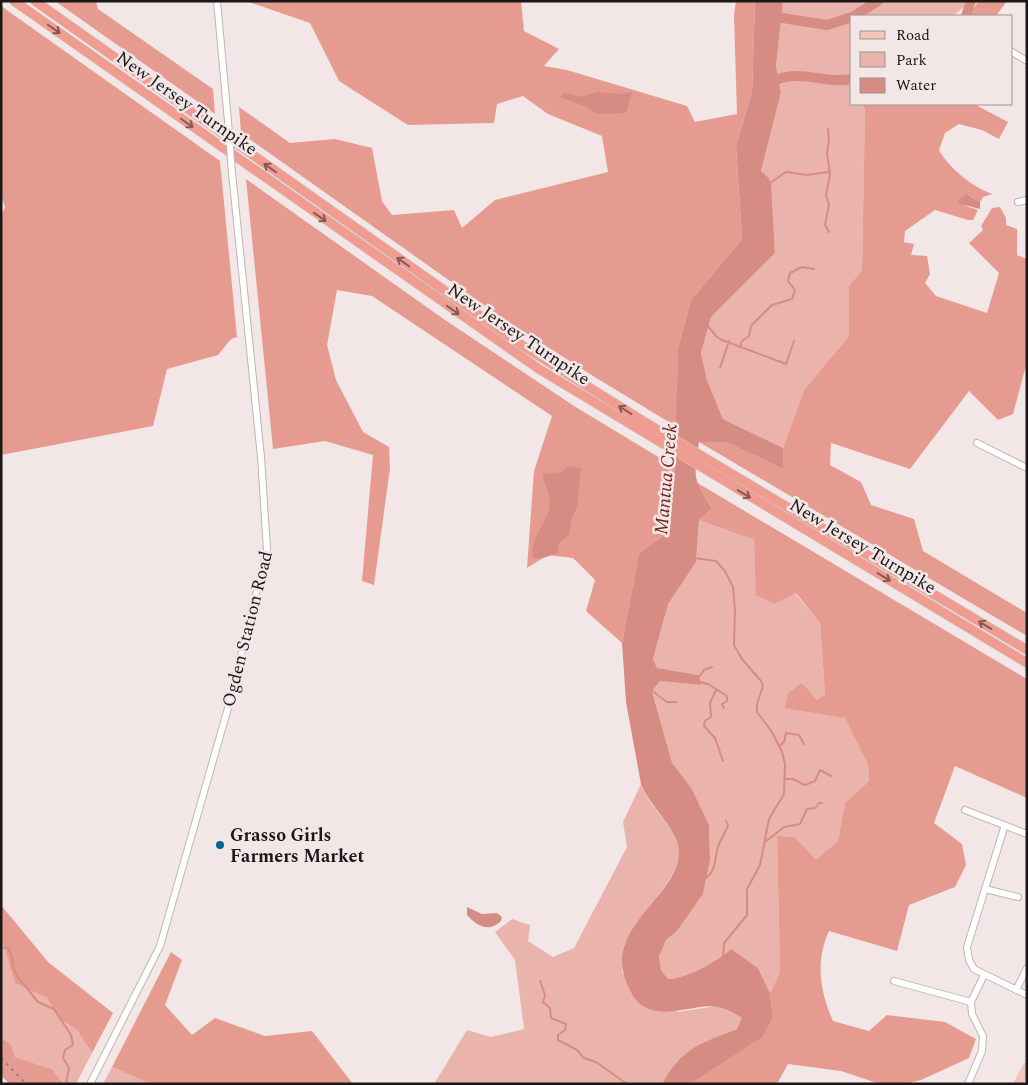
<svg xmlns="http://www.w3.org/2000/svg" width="1028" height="1085" viewBox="0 0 1028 1085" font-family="Spectral,serif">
  <rect width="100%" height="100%" fill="#f2e7e6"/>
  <path fill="#eab4ac" d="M783,1H965V6L953,16H852V104H862L865,107L862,270L849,286V336L804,390L783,448L723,419L707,380L701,353L711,317L775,253L769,178L761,171L781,93L776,66Z
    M699,520L754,540L757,595L774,604L795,593L820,623L825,694L818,700L788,693L845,718L868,765L869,781L845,803L838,841L816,861L795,837L777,836L780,972L770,993L758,968L732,950C719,961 685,979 668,979L661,970L659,957L666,940L677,931L703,894L710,860L709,825L692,789L672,764L652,690L660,681L701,685L699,675L657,668L653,659L668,603L696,562Z
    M641,784C649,808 675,825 679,850C683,877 633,918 624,946C622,954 623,964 622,973L678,1012L717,1006L743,1018L737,1029C701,1043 681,1048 662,1084H434L467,1030L491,1037L524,1029L515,960L495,932L512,919L530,925L528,941L553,957L574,948L627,847L623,822Z
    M1,944L4,946L16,983L47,998L58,1018L77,1030L92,1053L76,1084H64L52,1069L15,1057L11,1044L1,1038Z
    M112,1067L150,1084H103Z"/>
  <path fill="#e69b91" d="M55,1H96L98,9L213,89L215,114Z
    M246,1H521L524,31L559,49L544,66L567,70L687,106L695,122L737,114L734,15L736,1H755L752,92L736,146L742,239L691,300L678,348L677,427L593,376L498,315L241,133L239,107L290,143L335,139L372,148L382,201L392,215L454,210L462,228L495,200L608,172L602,136L548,114L523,96L497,104L494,123L408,125L339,81L310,23Z
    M978,1H1007L996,16H970Z
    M1,6L220,161L237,337L231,339L218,355L167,369L153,426L1,455V217L5,207L1,195Z
    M862,104H974L1008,122L999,139L982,130L959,124L945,133L939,150C948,167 973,188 993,194L983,197L980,202L968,195L963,205L978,210L973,220H968L935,210L905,231L904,242L914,244L911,255L927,256L930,274L925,283L936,296L987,313L999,273L969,243L983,230L981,226L992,208L1000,207L1006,218V225L1017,229V255L1027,259V362L1013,414L998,420L969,391L910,469L831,443L830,465L861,482L871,505L914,519L923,551L1027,613V636L699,442H726L783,469V448L804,390L849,336V286L862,270L865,108Z
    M246,179L445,320L574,406L675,467L669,532L639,553L622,643L586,611L595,580L573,558L548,555L527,568L534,471L552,416L372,296L337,290L327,345L336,380L363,432L389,447L390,468L374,585L362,581L373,455L325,441L273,449Z
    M696,482L1027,679V798L955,766L934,823L962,844L966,865L955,887L909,905L897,951L829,931C815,961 820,992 833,1021L869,1031L887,1015L945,1022L976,1039L969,1058L921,1080L905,1084H880L841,1071L788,1064L777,1084H690L773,1017L770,993L780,972L777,836L795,837L816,860L838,841L845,803L869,781L868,765L845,718L785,708L788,693L802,683L817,700L825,694L820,623L796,593L774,604L756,595L754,540L699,520L712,508Z
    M1,905L48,962L113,1013L92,1053L77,1030L58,1018L47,998L15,983L4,946L1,944Z
    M171,952L182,960L165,1005L192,1035L215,1018L265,1036L312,1031L353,1084H150L112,1067Z
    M1,1038L11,1044L15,1057L52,1069L64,1084H9L1,1075Z"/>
  <path fill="#d68c82" d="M755,1H783L776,66L781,93L761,171L769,178L771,185L775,253L711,317L701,353L707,380L723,419L783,448V469L726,442H699C694,479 692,476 712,508L699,520L696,562L668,604L653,659L657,668L699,675L701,685L660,681L652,691L672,763L692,789L709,825L710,860L703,894L677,931L666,940L659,957L661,970L668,979C685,979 719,961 731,949L758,968L770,993L773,1017L762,1037L690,1084H662C681,1048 701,1043 737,1029L742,1018C735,1014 726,1009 718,1007C696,1003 666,1020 643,1006C635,1002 629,989 626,981C604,928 678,896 679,853C680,831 649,806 641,784L626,702L622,643L639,553L669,532L675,467L678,348L691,300L742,239L736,146L752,92Z
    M597,92L620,94L632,92L626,113L597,114L586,107L560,97L565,93L581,97Z
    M966,194L980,202V209L960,204L958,200Z
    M568,466L581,468L577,507L572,517L569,535L558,544V553L543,558H533C529,539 545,526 549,509C553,492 542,484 543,474L562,472Z
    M467,907L482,914L497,913L502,917L501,921C489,933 477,926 467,915Z"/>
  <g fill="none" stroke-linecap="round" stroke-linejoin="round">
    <path stroke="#d68c82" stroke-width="2" d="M828,129L829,141L827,153L830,175L826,195L829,205L825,225L829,232
      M770,183L786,172L807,175L828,172
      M707,325L716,336L722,340L786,364L794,341
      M740,347L742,341L749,336L751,326L772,305L792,299L795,290L788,281L790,273L802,267L814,269
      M720,368L729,341
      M694,558L716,561L725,571L733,587L735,610L734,645L742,659L761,681L763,686L757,704V712L772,732L782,752L785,764L784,794L769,819L760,865L747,889V915L724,943L723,959
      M698,679L704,670L712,667
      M700,682L708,684L727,696V701L722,704L724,708
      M651,690L667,702H676
      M716,690L710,703L711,717L705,721L704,726L715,738L723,761
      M779,746L784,742L786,733L799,735L804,744
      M785,779H793L805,785L815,781L820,770L831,776
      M765,842L784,827L800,824L807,809L815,808L819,803H822
      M704,879C717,872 714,859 718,847C719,843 726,831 728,826L726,821
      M1,949L5,947L8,948L12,956L13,967L17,976L38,1002L54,1009L71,1035L73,1045L65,1050L63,1058L69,1068L66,1084
      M540,981L545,995L543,1002L550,1008L551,1018L566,1024L565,1030L558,1035V1040L577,1050L584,1058L596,1062L627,1084"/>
    <path stroke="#d68c82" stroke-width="10" d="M770,16L827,25L852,17
      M854,16L878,1
      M966,16L971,1
      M766,85C799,65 818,85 852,79"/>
    <defs>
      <path id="minor" d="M217,1L228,121
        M1012,52L1027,61
        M1018,202L1027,200
        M977,443L1027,468
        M965,810L1027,834
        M1005,825L967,947L969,960L974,969L1027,995
        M985,889L1018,897
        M894,981L971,1002
        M1016,990L1027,968
        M90,1084L160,946L228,708L267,550L261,457L232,173
        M968,1084L982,1051L983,1036L972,1014L971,1002L984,975"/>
      <path id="major" d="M1018,1084L1027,1067"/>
      <path id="highway" d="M14,1L539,369L1027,663
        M35,1L523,346L643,421L1027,650"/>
    </defs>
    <use href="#minor" stroke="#bfb5b4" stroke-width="8"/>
    <use href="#major" stroke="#c8c8c7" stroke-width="9"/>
    <use href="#highway" stroke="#c8c8c7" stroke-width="10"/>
    <use href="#minor" stroke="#fff" stroke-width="6"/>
    <use href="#major" stroke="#f7c4bc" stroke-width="8"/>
    <use href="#highway" stroke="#f19c90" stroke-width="9"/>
    <path stroke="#898281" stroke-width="2" stroke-dasharray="2.5 5" stroke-linecap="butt" d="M1,1058L26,1084"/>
    <defs>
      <path id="minor-bridge" d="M228,121L232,173"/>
    </defs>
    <use href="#minor-bridge" stroke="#bfb5b4" stroke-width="8" stroke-linecap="butt"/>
    <use href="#minor-bridge" stroke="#fff" stroke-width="6"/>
  </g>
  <defs><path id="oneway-shaft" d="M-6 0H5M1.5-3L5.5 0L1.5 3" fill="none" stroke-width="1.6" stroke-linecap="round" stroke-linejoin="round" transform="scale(1.25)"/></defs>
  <g stroke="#865a54">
    <use href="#oneway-shaft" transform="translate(54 29) rotate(35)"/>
    <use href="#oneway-shaft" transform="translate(187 123) rotate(35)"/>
    <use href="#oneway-shaft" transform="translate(270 168) rotate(-145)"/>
    <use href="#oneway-shaft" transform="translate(320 217) rotate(35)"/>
    <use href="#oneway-shaft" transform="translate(403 262) rotate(-145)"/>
    <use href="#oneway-shaft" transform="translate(453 310) rotate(35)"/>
    <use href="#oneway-shaft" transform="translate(625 410) rotate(-148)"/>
    <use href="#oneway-shaft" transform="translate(744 494) rotate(31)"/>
    <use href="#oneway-shaft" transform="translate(884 577) rotate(31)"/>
    <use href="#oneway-shaft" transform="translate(985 625) rotate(-149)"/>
  </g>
  <circle fill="#006593" stroke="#f2e7e6" stroke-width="2" cx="220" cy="845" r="5"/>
  <g text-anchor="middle" stroke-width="5" stroke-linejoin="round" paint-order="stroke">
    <g font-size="18" fill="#1b1817" stroke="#f2e7e6">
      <text transform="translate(187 103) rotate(35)" y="6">New Jersey Turnpike</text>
      <text transform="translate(519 334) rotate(34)" y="6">New Jersey Turnpike</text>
      <text transform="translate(863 546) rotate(31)" y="6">New Jersey Turnpike</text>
      <text transform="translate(247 629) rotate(-76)" y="6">Ogden Station Road</text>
    </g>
    <g font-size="18" font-weight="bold" fill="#1b1817" stroke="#f2e7e6" text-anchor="start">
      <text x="230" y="841">Grasso Girls<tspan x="230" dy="21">Farmers Market</tspan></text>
    </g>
    <g font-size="19" font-style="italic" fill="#79221c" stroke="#f2e7e6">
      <text transform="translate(665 479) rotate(-85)" y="7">Mantua Creek</text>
    </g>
  </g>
  <rect width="1028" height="1085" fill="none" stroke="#1b1817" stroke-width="5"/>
  <rect x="850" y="15" width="162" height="90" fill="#f2e7e6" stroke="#9c9493"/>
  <rect x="860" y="31" width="25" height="8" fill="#f7c4bc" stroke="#9c9493"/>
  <text x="896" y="40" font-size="15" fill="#1b1817">Road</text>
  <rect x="860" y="52" width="25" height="15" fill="#eab4ac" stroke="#9c9493"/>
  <text x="896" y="65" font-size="15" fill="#1b1817">Park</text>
  <rect x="860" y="78" width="25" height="15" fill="#d68c82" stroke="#9c9493"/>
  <text x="896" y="90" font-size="15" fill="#1b1817">Water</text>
</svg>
